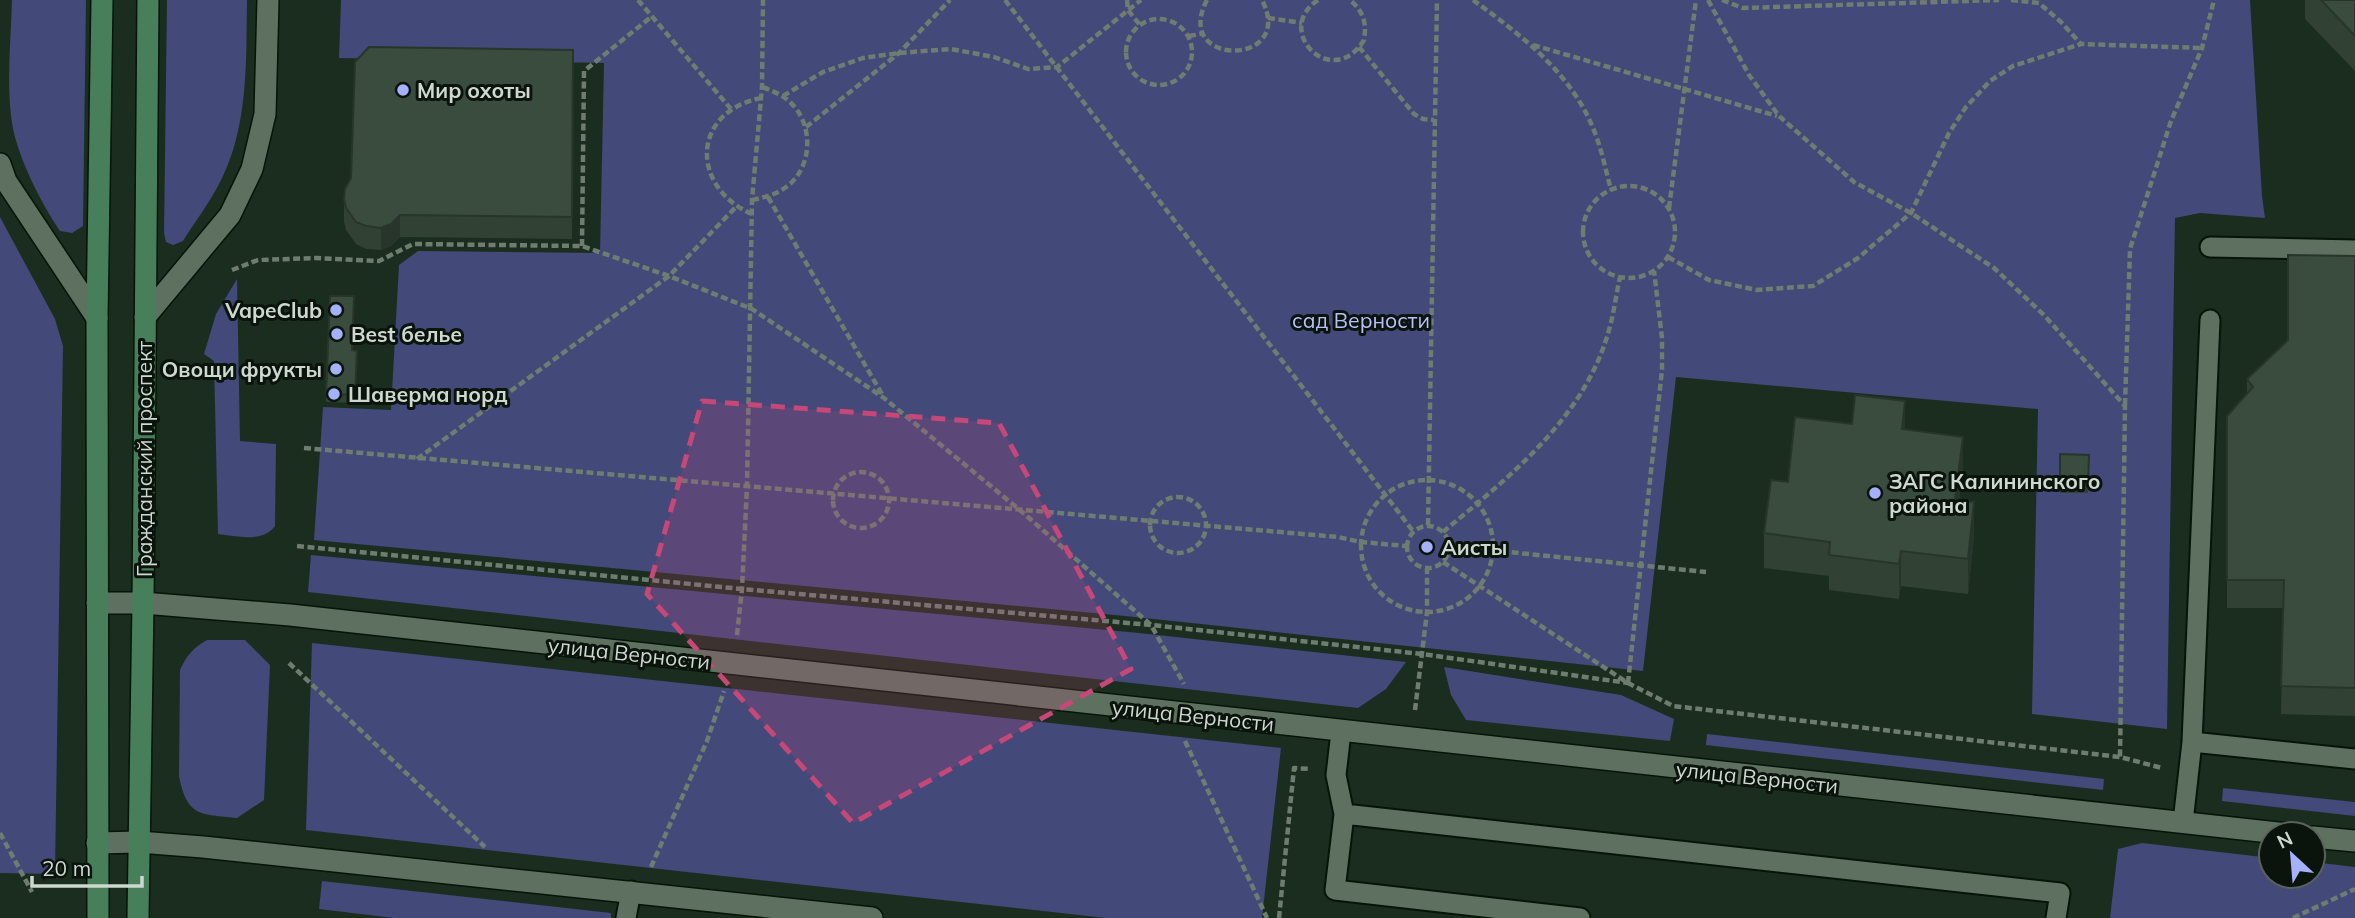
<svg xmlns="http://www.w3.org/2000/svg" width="2355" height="918" font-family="Mulish,sans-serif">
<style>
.green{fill:#434978}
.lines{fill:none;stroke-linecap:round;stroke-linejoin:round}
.lane-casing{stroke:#051508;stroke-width:23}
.street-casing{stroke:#051508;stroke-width:24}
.secondary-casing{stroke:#051508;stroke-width:24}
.path{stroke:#6e7c71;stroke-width:4.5;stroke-dasharray:7 3.5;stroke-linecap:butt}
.lane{stroke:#5e7161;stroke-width:19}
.street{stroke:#5e7161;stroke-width:21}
.secondary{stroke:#477f5a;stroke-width:21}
.wall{fill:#314134}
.shaded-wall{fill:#28352b}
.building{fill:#394c3d;stroke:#28352b;stroke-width:2}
.marked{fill:#c54878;fill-opacity:0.2;stroke:#c54878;stroke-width:5;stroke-dasharray:14 9;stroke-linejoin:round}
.poi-dot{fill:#a6b1fc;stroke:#0b130d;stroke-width:2.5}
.labels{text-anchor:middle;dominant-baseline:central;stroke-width:6;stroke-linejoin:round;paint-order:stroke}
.poi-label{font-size:21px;font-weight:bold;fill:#cdd8cf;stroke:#0b130d;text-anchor:start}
.park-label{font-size:21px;fill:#b6c0fa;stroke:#0b130d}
.street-label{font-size:21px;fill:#cdd8cf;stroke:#0b130d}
</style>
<rect width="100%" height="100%" fill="#1b2d1f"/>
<path class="green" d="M12,0H86L83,226L72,233L60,231C41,203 17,156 12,123C6,83 11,40 12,0Z
M167,0H247C246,63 249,129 218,186C208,205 194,223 183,241L173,245L166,242L164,233Z
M341,0H2250L2262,196L2265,218L2200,213L2175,218L2167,729L2032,714L2038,409L1676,377L1643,671L1125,616L314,540L323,407L391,410L399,265L418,251L600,253L604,63L339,58Z
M0,217L55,319L63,346L55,874L0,873Z
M237,279L240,441L276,444L275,526C263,543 237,536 218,534L214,361L204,354L216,314Z
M311,555L1139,633L1406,662L1386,689L1358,708L308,592Z
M207,640H245L270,665L264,800L237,818C200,814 187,817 179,776L180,670C187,655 193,648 207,640Z
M312,643L1281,748L1262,918H1106L306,830Z
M1444,667L1621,695L1674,719L1670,741L1466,720L1451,695Z
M1707,734L2104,779L2103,790L1706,745Z
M2223,788L2355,802V816L2222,801Z
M2142,843L2271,858V876H2313V862L2355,867V918H2110L2118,849Z
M322,881L611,913V918H394L319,909Z"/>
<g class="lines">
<g class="lane-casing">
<path id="lane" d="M2210,247L2355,250
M1341,732L1336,775L1344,814L1335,890L1580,918
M2192,742L2355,759
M1344,814L2060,893L2056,918
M2183,822L2192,742L2210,320
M626,918L631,891"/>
</g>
<g class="street-casing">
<path id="street" d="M0,164L6,181L97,318
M145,317L230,215L252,169L265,114L268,0
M97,603H143L290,615L2288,834
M2313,837L2355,841
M97,843L139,842L203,847L872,918"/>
</g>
<g class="secondary-casing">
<path id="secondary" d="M98,918L97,318L102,0
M138,918L143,603L148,0"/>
</g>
<path class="path" d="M638,0L731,109
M1005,0L1413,531
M1127,0L1128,10L1140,25
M1207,0C1171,68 1297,67 1262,0
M1318,0C1272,30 1332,92 1364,40C1367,22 1363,11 1350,0
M1473,0C1521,35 1573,74 1595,133C1602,151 1606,171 1611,190
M1708,0L1749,75L1779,116L1854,182L1911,213L1994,268L2044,315L2125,406L2120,757
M1722,0L1743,8L1999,0
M2011,0L2039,3L2061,22L2081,44
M1268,18L1302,23
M1126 52a33 33 0 1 1 66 0a33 33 0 1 1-66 0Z
M1189,36L1204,33
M1533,45L1777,116
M1359,47L1414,114L1423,119L1434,120
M783,96L823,72L863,58L899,53L951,49L994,57L1028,69L1057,67L1141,0
M806,127L899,53L950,0
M1583 232a46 46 0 1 1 92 0a46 46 0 1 1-92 0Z
M768,197L883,396
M752,200C767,197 781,193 792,182C813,161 812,123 791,103C783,95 773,91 762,87
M1669,208L1696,0
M752,214C690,187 691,112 761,98
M582,246L584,71L651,17
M1668,257L1709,280L1757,290L1813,286L1858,258L1911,213L1949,133L1966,107L1990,81L2013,66L2081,44L2202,48
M232,270L258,260L316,258L379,261L413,244L582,246L669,276L752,309L884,398L1021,511L1151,625L1184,684
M2125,405L2130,249L2171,121L2202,48L2214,0
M304,448L1338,537L1361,542L1406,546
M417,459L669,276L736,207
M833 500a28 28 0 1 1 56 0a28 28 0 1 1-56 0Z
M1361 546a66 66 0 1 1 132 0a66 66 0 1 1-132 0Z
M1150 525a28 28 0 1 1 56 0a28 28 0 1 1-56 0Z
M1428,525L1437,0
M1407 547a21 21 0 1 1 42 0a21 21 0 1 1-42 0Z
M1443,532C1509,477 1585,418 1609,330C1614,313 1616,295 1620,277
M297,546L742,589L1151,625L1422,654L1628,683
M1449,546L1706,572
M1443,562L1628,683L1673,706L2120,757L2162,768
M737,635L742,589L747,486L752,200L762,87L763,0
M289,663L485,847
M1628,683L1662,370V338L1654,271
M1415,710L1427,612V568
M1185,741L1267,918
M0,833L32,892
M651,867L707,741L724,691
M1279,918L1294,768L1310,769
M2293,918L2355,889"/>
<use href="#lane" class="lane"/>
<use href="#street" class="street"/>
<use href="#secondary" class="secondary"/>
</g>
<path class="wall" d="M2305,0H2355V71L2305,19Z
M573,50L572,239L400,237L391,246L381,250L366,249L356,244L346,230L344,221V199Z
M2355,256V716L2281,714L2283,608H2227V416L2247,394V379L2288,340Z
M330,296L352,350L357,351L355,403L326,402Z
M1905,429L1963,471L1959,500L1974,537L1968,594L1901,586L1899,599L1829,590V576L1764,568V533L1788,482Z
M2060,454L2089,455L2088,493H2060Z"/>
<path class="shaded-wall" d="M400,215V237L391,246L381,250V228Z
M1905,401V436L1902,429Z
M1963,437V471L1955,535V500Z
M1974,502V537L1968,594V559Z
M1901,551V586L1899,599V564Z"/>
<path class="building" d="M2321,0H2355V36Z
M369,47L573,50L572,217L400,215L391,224L381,228L366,226L356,222L346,208L344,199L345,189L351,178L355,62Z
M2288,255L2355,256V688L2281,686L2284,580H2227V416L2253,387L2247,379L2288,340Z
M330,296H354L352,350L357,351L355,395L326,394Z
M1855,395L1905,401L1902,429L1963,437L1955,500L1974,502L1968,559L1901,551L1899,564L1829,555L1830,542L1764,533L1771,480L1788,482L1795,417L1852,424Z
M2060,454L2089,455L2088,485H2060Z"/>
<path class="marked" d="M702,401L999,423L1131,669L853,823L647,594Z"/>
<g class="poi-dot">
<circle cx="403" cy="90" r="7"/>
<circle cx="336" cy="310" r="7"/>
<circle cx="337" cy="334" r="7"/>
<circle cx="336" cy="369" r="7"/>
<circle cx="334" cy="394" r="7"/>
<circle cx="1875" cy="493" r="7"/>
<circle cx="1427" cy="547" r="7"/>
</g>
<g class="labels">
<g class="poi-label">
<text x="417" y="90">Мир охоты</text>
<text x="322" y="310" text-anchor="end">VapeClub</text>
<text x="351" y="334">Best белье</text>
<text x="322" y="369" text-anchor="end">Овощи фрукты</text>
<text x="348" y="394">Шаверма норд</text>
<text x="1889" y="481">ЗАГС Калининского<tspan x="1889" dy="24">района</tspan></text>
<text x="1441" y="547">Аисты</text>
</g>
<g class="park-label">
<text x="1361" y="320">сад Верности</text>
</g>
<g class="street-label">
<text transform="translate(144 459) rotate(-90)">Гражданский проспект</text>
<text transform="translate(629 653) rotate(6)">улица Верности</text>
<text transform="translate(1193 715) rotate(6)">улица Верности</text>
<text transform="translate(1757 777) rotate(6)">улица Верности</text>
</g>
</g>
<g transform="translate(2292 855) rotate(334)"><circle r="33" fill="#0b130d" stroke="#59625b" stroke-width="2"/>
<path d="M0-5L12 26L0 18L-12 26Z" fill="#a6b1fc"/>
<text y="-10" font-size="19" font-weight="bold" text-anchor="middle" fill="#cdd8cf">N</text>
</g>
<path d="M32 876v10h110v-10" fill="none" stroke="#cdd8cf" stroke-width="3.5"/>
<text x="42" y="876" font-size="21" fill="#cdd8cf" stroke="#0b130d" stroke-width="5" paint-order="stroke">20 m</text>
</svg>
